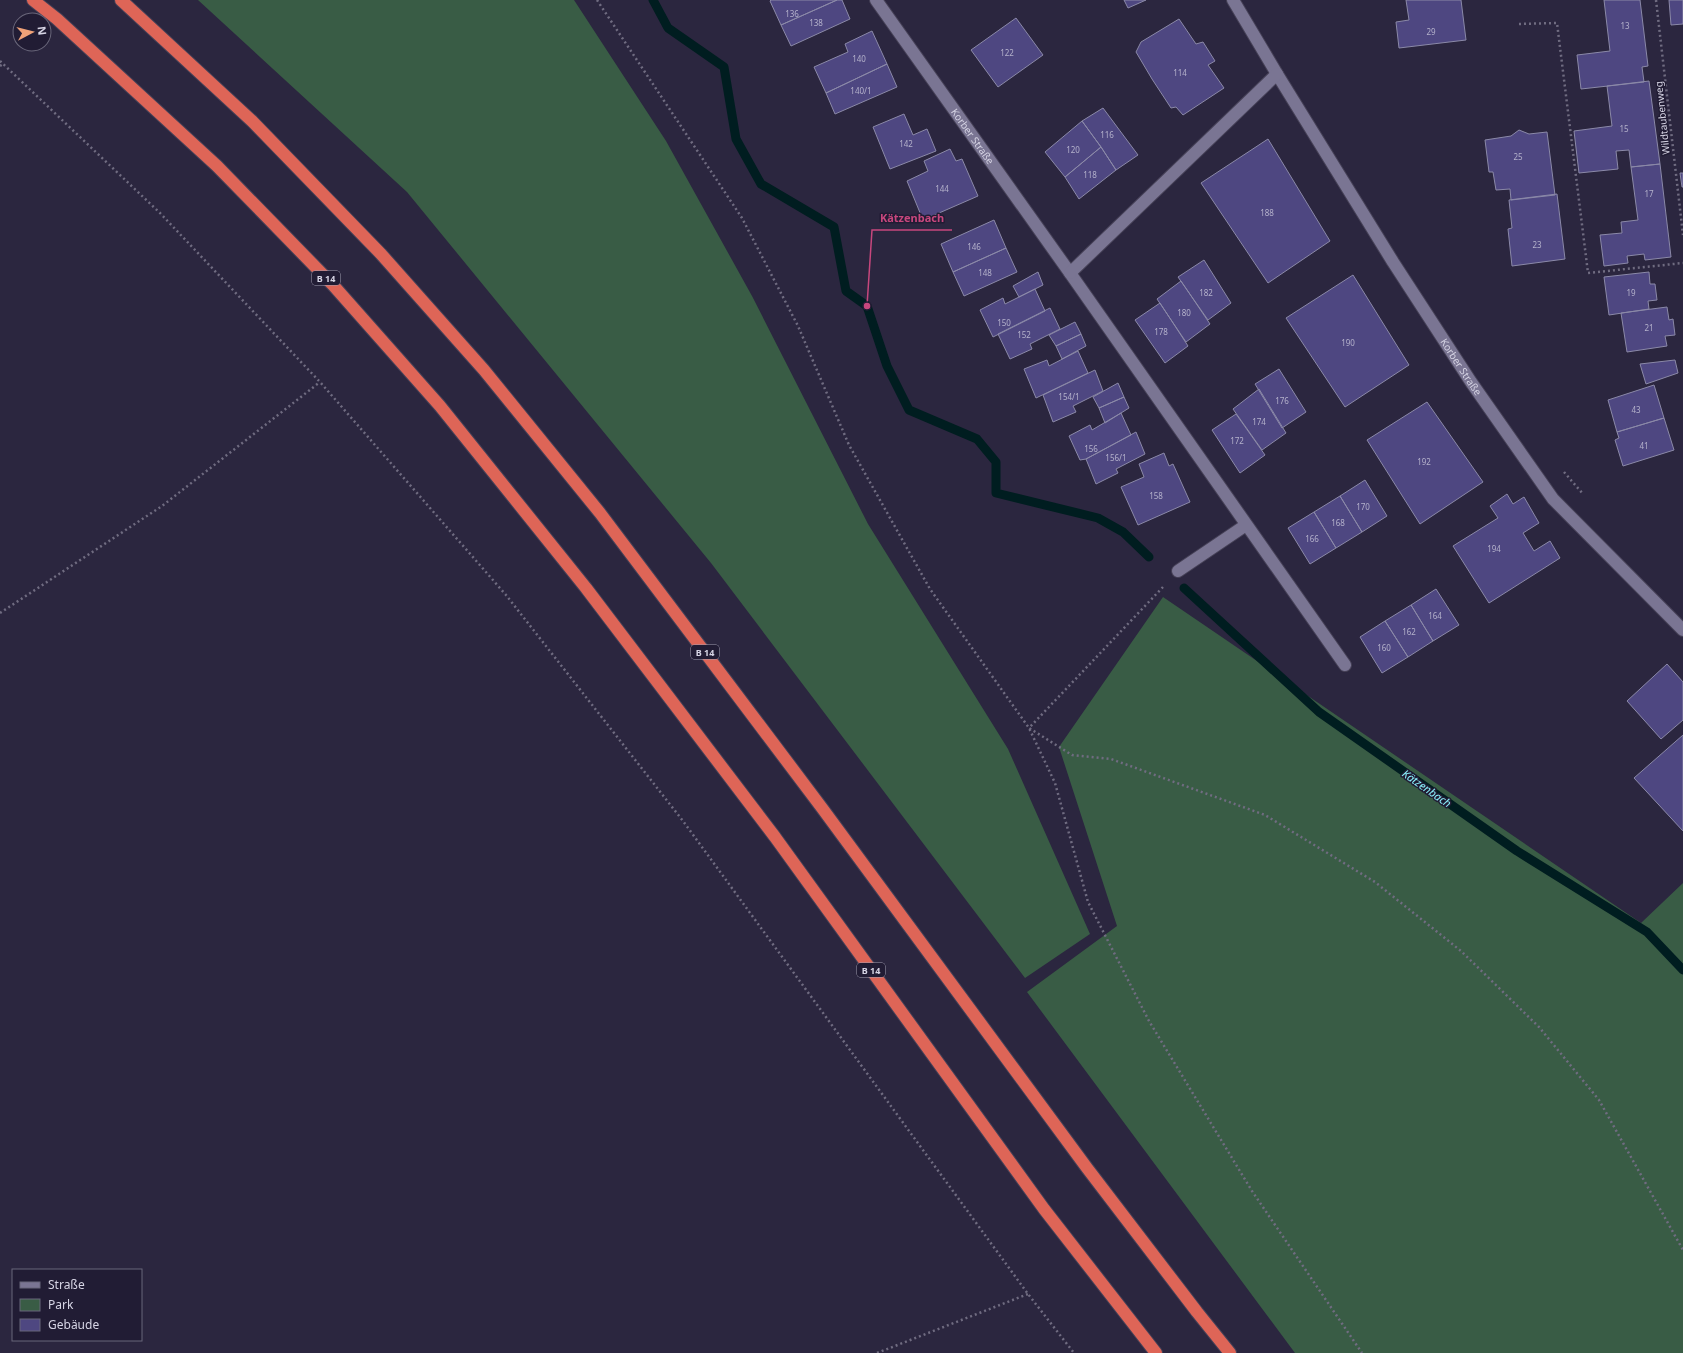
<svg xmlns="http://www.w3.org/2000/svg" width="1683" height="1353" font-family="'Noto Sans',sans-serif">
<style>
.green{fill:#395c45}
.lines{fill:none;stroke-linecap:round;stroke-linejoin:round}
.stream{stroke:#001d20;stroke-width:9}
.building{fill:#4e4781;stroke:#8b89a8}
.minor-casing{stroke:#464157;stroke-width:14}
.highway-casing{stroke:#464157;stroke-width:14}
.path{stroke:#706c81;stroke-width:2.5;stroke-dasharray:2 3;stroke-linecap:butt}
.minor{stroke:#7a7593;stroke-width:12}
.highway{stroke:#de6557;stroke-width:12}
.labels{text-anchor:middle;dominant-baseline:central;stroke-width:3;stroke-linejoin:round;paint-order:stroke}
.number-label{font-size:8px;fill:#b4b1cb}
.shield{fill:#211c34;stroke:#a09daf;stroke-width:1}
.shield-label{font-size:9px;font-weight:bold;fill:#d6d4e4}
.street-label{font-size:10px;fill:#d6d4e4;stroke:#211c34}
.water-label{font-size:11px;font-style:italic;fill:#8af3fd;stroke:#211c34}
.leader{fill:none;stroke:#c7477d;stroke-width:1.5}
.callout-dot{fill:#c7477d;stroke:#211c34;stroke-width:1.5}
.callout-label{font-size:11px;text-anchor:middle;font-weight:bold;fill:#c7477d;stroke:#211c34;stroke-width:3;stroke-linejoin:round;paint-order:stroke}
</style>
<rect width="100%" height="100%" fill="#2b263f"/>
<path class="green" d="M198,0H574L666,141L752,296L868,524L1008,749L1090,934L1025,978L711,563L407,192Z
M1163,597L1641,923L1683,883V1353H1295L1027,992L1117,926L1059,747Z"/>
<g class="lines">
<path class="stream" d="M653,0L668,28L724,67L736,139L761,184L834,227L846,291L867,306L887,366L909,410L977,439L996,462V493L1098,518L1123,532L1149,557
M1184,588L1319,712L1517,851L1647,932L1683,970"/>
</g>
<path class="building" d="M771,0H837L781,25L770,1Z
M837,0H842L850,19L791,46L781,25Z
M1124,0H1146L1128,8Z
M1406,0H1461L1466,40L1399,48L1396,22L1409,20Z
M1604,0H1640L1648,66L1642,67L1644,82L1581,89L1577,55L1610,51Z
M1669,0H1683V24L1671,25Z
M1016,18L1043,55L998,87L971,50Z
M1179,19L1196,44L1203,42L1215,61L1208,65L1224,88L1183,115L1176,107L1171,108L1152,79L1136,52L1141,42Z
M872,31L887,64L826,93L814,67L848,52L845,44Z
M887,64L897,87L835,114L826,93Z
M1649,81L1660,164L1631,167L1629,150L1616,151L1618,169L1579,173L1574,131L1612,126L1607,86Z
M1103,108L1138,155L1116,170L1101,147L1082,121Z
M904,114L913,135L927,129L936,151L890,169L873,127Z
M1082,121L1101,147L1065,177L1045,152Z
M1519,130L1529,134L1547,132L1555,195L1511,200L1510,189L1496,190L1493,172H1489L1485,140L1511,136Z
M1268,139L1330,241L1268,283L1201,183Z
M1101,147L1116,170L1079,199L1065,177Z
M950,149L956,161L962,159L978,196L923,220L907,181L928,171L924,161Z
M1660,164L1671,257L1645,260L1644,254L1627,256L1628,263L1604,266L1600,235L1622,233L1621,222L1638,220L1631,167Z
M1680,173H1683V187H1682Z
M1557,194L1565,259L1512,266L1508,229L1512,228L1509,200Z
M994,220L1006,248L953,272L941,244Z
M1006,248L1017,272L964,296L953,272Z
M1204,260L1231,303L1208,320L1178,277Z
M1038,272L1043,285L1019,297L1013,286Z
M1649,272L1650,284H1655L1657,300L1648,301L1649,309L1609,315L1604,277Z
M1353,275L1409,365L1345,407L1286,318Z
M1181,281L1210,324L1186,342L1157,299Z
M1035,289L1045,311L993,337L980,310L1003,298L1005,304Z
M1160,303L1188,346L1165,363L1135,320Z
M1667,307L1669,320L1673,319L1675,335L1665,336L1667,346L1627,352L1621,313Z
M1050,308L1060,329L1030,344L1032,349L1010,359L998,334Z
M1075,322L1081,334L1056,346L1049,335Z
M1081,334L1086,346L1062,359L1056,346Z
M1078,351L1088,373L1036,398L1024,369L1047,360L1049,366Z
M1675,360L1678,373L1646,384L1640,364Z
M1279,369L1306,412L1282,428L1255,384Z
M1095,370L1103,391L1073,406L1076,412L1053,422L1043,395Z
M1118,383L1124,397L1099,408L1093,397Z
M1654,385L1664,418L1617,432L1608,400Z
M1259,389L1286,433L1262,450L1233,409Z
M1124,397L1129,408L1105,423L1099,408Z
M1427,402L1483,482L1420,524L1367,440Z
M1121,413L1131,435L1086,459L1080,460L1069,436L1090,425L1092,430Z
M1236,414L1265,455L1240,473L1212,430Z
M1664,418L1674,450L1623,466L1615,440L1619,438L1617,432Z
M1136,432L1145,454L1116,469L1118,473L1096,484L1086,459Z
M1164,453L1169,466L1173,464L1190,502L1138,525L1121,487L1144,477L1139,464Z
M1365,480L1387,516L1362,532L1340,496Z
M1507,494L1513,504L1524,497L1539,523L1523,533L1534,551L1550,541L1560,558L1489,603L1453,546L1498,518L1490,506Z
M1340,496L1362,532L1336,548L1314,512Z
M1314,512L1336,548L1310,564L1288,528Z
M1436,589L1459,625L1433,641L1411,605Z
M1411,605L1433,641L1408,657L1385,621Z
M1385,621L1408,657L1382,673L1360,637Z
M1667,664L1683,682V720L1661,739L1627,701Z
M1683,735V831L1634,778Z"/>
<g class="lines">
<g class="minor-casing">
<g id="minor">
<path id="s1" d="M876,0L1070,273L1345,665"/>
<path id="s2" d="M1233,0L1277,74L1393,262L1471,382L1553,499L1683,630"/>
<path d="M1070,273L1277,74"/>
<path d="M1178,571L1246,525"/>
</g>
</g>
<g class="highway-casing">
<path id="highway" d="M33,0L57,19L217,166L333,285L440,406L586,588L775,837L1044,1209L1156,1353
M121,0L252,121L381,254L484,370L600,513L822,808L1087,1168L1197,1312L1230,1353"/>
</g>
<path class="path" d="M597,0L742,218L798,326L849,445L930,589L1029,728L1055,783L1088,902L1149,1021L1252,1191L1362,1353
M1656,0L1683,235
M1519,24L1557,23L1588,273L1683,263
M0,61L160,213L320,382L506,595L683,821L1028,1294L1074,1353
M0,66L3,64
M1564,472L1583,494
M1163,587L1029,728L1072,755L1111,759L1265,815L1375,882L1461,951L1539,1027L1599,1100L1683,1250
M0,613L162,506L320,382
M877,1353L1028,1294"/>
<use href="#minor" class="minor"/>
<use href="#highway" class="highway"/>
</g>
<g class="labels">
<g class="number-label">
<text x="792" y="13">136</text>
<text x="816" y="22">138</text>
<text x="1625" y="25">13</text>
<text x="1431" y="31">29</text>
<text x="1007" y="52">122</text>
<text x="859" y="58">140</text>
<text x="1180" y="72">114</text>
<text x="861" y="90">140/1</text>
<text x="1624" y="128">15</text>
<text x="1107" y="134">116</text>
<text x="906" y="143">142</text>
<text x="1073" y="149">120</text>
<text x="1518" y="156">25</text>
<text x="1090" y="174">118</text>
<text x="942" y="188">144</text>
<text x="1649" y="193">17</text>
<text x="1267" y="212">188</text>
<text x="1537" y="244">23</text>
<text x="974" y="246">146</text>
<text x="985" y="272">148</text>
<text x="1206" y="292">182</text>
<text x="1631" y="292">19</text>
<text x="1184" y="312">180</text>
<text x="1004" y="322">150</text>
<text x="1649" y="327">21</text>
<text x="1161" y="331">178</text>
<text x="1024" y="334">152</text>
<text x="1348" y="342">190</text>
<text x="1069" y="396">154/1</text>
<text x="1282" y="400">176</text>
<text x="1636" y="409">43</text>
<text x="1259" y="421">174</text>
<text x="1237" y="440">172</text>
<text x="1644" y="445">41</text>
<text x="1091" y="448">156</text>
<text x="1116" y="457">156/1</text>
<text x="1424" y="461">192</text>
<text x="1156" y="495">158</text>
<text x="1363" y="506">170</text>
<text x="1338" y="522">168</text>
<text x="1312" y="538">166</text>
<text x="1494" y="548">194</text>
<text x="1435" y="615">164</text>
<text x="1409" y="631">162</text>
<text x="1384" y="647">160</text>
</g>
<g class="shield">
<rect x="312" y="271" width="28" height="14" rx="3"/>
<rect x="691" y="645" width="28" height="14" rx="3"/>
<rect x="857" y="963" width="28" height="14" rx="3"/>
</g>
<g class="shield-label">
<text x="326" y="278">B 14</text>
<text x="705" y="652">B 14</text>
<text x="871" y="970">B 14</text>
</g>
<g class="street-label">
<text transform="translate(1662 118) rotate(-96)">Wildtaubenweg</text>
<text stroke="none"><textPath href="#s1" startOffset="167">Korber Straße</textPath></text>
<text stroke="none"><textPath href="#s2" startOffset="432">Korber Straße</textPath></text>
</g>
<g class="water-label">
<text transform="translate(1427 788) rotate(35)">Kätzenbach</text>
</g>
</g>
<path class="leader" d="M867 306L872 230H952"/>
<circle class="callout-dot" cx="867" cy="306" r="4"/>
<g class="callout-label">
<text x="912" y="222">Kätzenbach</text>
</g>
<rect x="12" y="1269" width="130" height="72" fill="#211c34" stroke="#69667a"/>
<rect x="20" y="1282" width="20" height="6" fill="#7a7593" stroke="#69667a"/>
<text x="48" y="1289" font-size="12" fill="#d6d4e4">Straße</text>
<rect x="20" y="1299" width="20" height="12" fill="#395c45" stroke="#69667a"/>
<text x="48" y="1309" font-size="12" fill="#d6d4e4">Park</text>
<rect x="20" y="1319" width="20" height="12" fill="#4e4781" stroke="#69667a"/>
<text x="48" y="1329" font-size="12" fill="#d6d4e4">Gebäude</text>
<g transform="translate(32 32) rotate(83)"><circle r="19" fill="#211c34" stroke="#69667a"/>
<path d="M0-3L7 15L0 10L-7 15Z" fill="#f0a278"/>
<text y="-6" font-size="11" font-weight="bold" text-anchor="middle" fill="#d6d4e4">N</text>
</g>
</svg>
